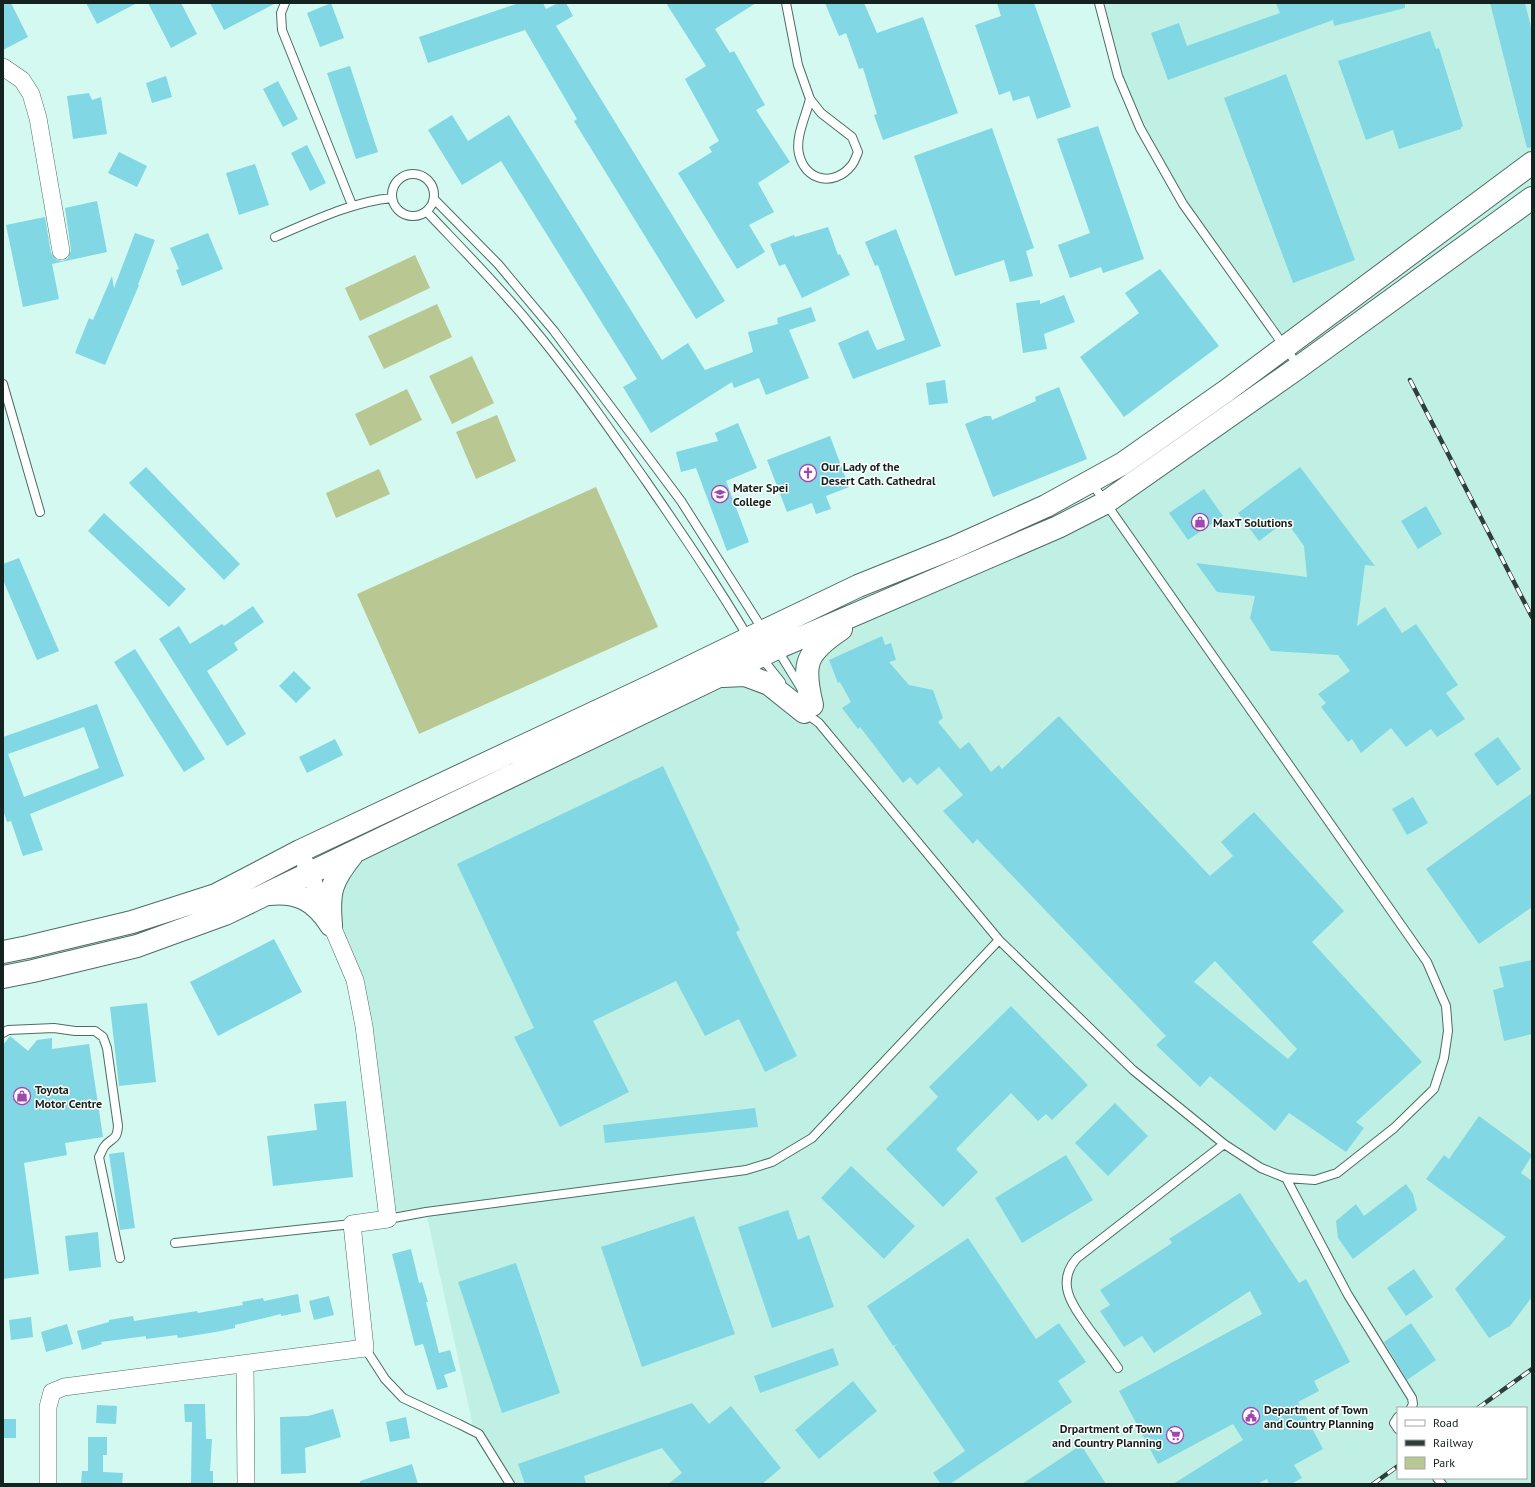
<svg xmlns="http://www.w3.org/2000/svg" width="1535" height="1487" font-family="'PT Sans',sans-serif">
<style>
.built{fill:#c0f0e4;fill-rule:evenodd}
.green{fill:#b9c892}
.building{fill:#81d7e3;fill-rule:evenodd}
.lines{fill:none;stroke-linecap:round;stroke-linejoin:round}
.service-casing{stroke:#4c6d65;stroke-width:10}
.minor-casing{stroke:#4c6d65;stroke-width:18}
.primary-casing{stroke:#4c6d65;stroke-width:24}
.service{stroke:#fff;stroke-width:8}
.minor{stroke:#fff;stroke-width:17}
.primary{stroke:#fff;stroke-width:22}
.rail-casing{stroke:#2e3f3b;stroke-width:4.5}
.rail{stroke:#fff;stroke-width:3;stroke-dasharray:9;stroke-linecap:butt}
.labels{text-anchor:middle;dominant-baseline:central;stroke-width:3;stroke-linejoin:round;paint-order:stroke}
.poi-label{font-size:12px;font-weight:bold;fill:#152320;stroke:#fff;text-anchor:start}
</style>
<rect width="100%" height="100%" fill="#d4f9f0"/>
<path class="built" d="M1099,3H1532V1484H508L476,1440L426,1212L388,1219L364,1026L310,873L1058,527L1299,367L1183,204L1118,76ZM1398,1408H1526V1478H1398Z"/>
<path class="green" d="M415,255L430,288L360,321L345,288Z
M437,304L452,337L384,369L368,336Z
M472,356L494,403L452,424L429,376Z
M407,389L422,420L370,446L355,414Z
M497,415L516,461L476,479L456,432Z
M379,469L390,494L336,518L326,493Z
M596,487L658,627L419,734L357,594Z"/>
<path class="building" d="M3,3H11L28,37L3,50Z
M86,3H137L97,24Z
M148,3H181L197,34L171,48Z
M210,3H276L224,30Z
M331,3L344,38L320,47L307,13Z
M519,3H543L546,9L558,3H566L573,16L556,26L725,301L696,319L574,121L577,119L525,30L428,63L419,37Z
M666,3H756L715,29L730,53L734,51L765,105L756,110L790,162L758,183L774,212L749,225L765,252L737,269L678,173L712,152L709,147L719,141L685,79L706,66Z
M825,3H864L877,33L923,17L958,113L883,140L874,115L877,114L863,68L859,69L846,33L839,36Z
M997,3H1034L1071,107L1037,119L1029,96L1013,101L1010,91L999,95L975,25L1001,16Z
M1276,3H1405V8L1334,26L1333,20L1168,80L1151,33L1179,23L1187,46L1280,13Z
M1490,3H1525L1532,31V147L1527,148Z
M1430,31L1436,49L1439,48L1463,126L1461,127V129L1399,149L1393,130L1366,140L1338,61Z
M350,66L378,152L356,159L327,73Z
M1286,74L1355,260L1293,283L1224,98Z
M166,76L172,97L152,103L146,83Z
M278,81L298,119L283,127L263,89Z
M89,93L92,100L101,97L107,134L73,139L67,96Z
M452,115L468,141L509,115L662,360L688,343L705,370L753,352L748,332L778,324L777,318L811,307L816,321L789,330L809,378L766,395L759,378L734,388L732,382L651,433L623,387L637,379L501,161L462,185L428,130Z
M1098,126L1144,259L1103,273L1101,267L1070,278L1058,245L1090,233L1057,139Z
M992,128L1034,248L1026,251L1033,276L1010,282L1004,260L955,276L914,156Z
M307,145L326,183L310,191L291,153Z
M119,152L147,166L137,187L108,173Z
M255,164L269,205L239,215L226,173Z
M97,201L107,252L52,264L59,299L23,307L6,225L45,217L51,253L57,260L63,261L68,258L71,250L65,208Z
M828,227L838,255L840,254L850,275L802,298L785,264L779,266L770,244L794,235L795,237Z
M896,229L941,346L853,379L838,343L868,330L877,350L905,340L878,265L875,266L865,242Z
M135,233L155,240L138,285H139L105,365L75,353L89,318L93,320L112,276L114,288Z
M208,233L223,269L182,286L176,270L179,269L170,248Z
M1160,269L1219,346L1124,417L1080,357L1139,313L1125,293Z
M1064,295L1075,322L1044,334L1047,349L1023,353L1016,303L1040,300V304Z
M945,380L948,403L929,405L926,383Z
M1059,387L1087,459L993,497L965,424L985,416H991L992,420L1036,401L1035,397Z
M738,423L757,468L726,481L749,542L727,551L696,468L681,472L676,452L718,441L715,433Z
M830,436L849,487L826,496L831,509L816,514L812,503L787,512L767,460Z
M146,467L240,564L224,580L129,483Z
M1300,467L1375,566L1365,565L1357,626L1385,607L1402,633L1416,624L1458,685L1446,693L1465,719L1437,737L1431,729L1406,747L1391,728L1361,753L1352,739L1348,742L1321,707L1326,703L1318,694L1350,671L1338,655L1271,651L1250,618L1255,596L1217,592L1196,563L1307,577L1304,546L1286,521L1259,541L1238,513Z
M1204,489L1223,516L1188,540L1169,513Z
M1426,506L1442,534L1418,549L1401,521Z
M104,513L186,589L169,607L88,531Z
M19,558L59,651L37,660L3,580V564Z
M253,606L264,622L234,643L238,650L207,671L246,734L227,746L159,639L179,626L190,644L222,624L224,626Z
M882,636L885,645L891,643L896,660L889,662L909,685L933,690L943,718L938,722L960,749L969,742L991,772L999,765L1002,769L1059,716L1210,876L1233,856L1221,842L1254,812L1344,911L1312,942L1422,1062L1356,1122L1364,1128L1346,1152L1289,1113L1275,1131L1210,1076L1200,1087L1156,1045L1166,1036L977,839L973,844L943,811L963,795L939,767L917,785L910,777L903,783L860,727L858,729L842,708L851,702L840,682L838,683L829,660ZM1215,961L1297,1049L1288,1059L1194,982Z
M135,649L205,759L184,772L114,662Z
M294,671L311,688L296,703L279,686Z
M97,704L124,776L30,814L43,850L23,856L11,821L7,822L3,810V737ZM84,727L99,768L24,797L8,754Z
M1498,737L1521,769L1497,786L1474,754Z
M335,739L343,755L307,773L299,757Z
M663,766L740,930L736,932L797,1056L765,1072L739,1019L705,1036L676,981L593,1021L629,1092L560,1127L514,1037L534,1028L457,864Z
M1532,793V907L1479,944L1426,869Z
M1413,797L1428,823L1407,835L1392,809Z
M274,939L302,992L218,1036L190,982Z
M1532,960V1034L1504,1041L1493,990L1504,987L1499,967Z
M147,1003L156,1082L119,1086L110,1007Z
M1011,1006L1088,1085L1052,1120L1046,1114L1038,1121L1011,1093L956,1149L978,1172L943,1207L886,1149L938,1097L929,1087Z
M10,1036L28,1051L37,1040L52,1038V1049L89,1044L103,1137L65,1143L67,1155L24,1163L39,1274L3,1279V1045Z
M346,1101L353,1177L273,1186L267,1136L317,1130L314,1104Z
M1115,1103L1148,1136L1108,1176L1075,1143Z
M755,1108L758,1127L605,1143L603,1125Z
M1479,1116L1532,1155L1521,1173L1532,1181V1297L1510,1326L1489,1338L1455,1289L1506,1237L1426,1179L1444,1155L1449,1159Z
M124,1152L135,1228L120,1230L109,1154Z
M1066,1155L1093,1200L1022,1243L995,1198Z
M851,1166L915,1226L884,1259L821,1198Z
M1406,1184L1413,1194L1417,1210L1353,1259L1338,1238L1336,1221L1356,1204L1364,1216Z
M1240,1193L1299,1283L1306,1279L1350,1362L1314,1381L1319,1391L1298,1402L1323,1449L1294,1465L1302,1478L1291,1484H1269L1267,1479L1257,1484H1173L1243,1440L1233,1424L1158,1464L1119,1391L1262,1314L1250,1291L1154,1353L1142,1336L1124,1347L1100,1311L1110,1305L1100,1290L1172,1243L1169,1239Z
M788,1210L798,1240L809,1235L834,1307L772,1328L738,1227Z
M694,1216L735,1334L642,1367L601,1247Z
M98,1232L101,1267L69,1271L65,1236Z
M968,1238L1036,1339L1059,1323L1086,1362L1058,1381L1072,1402L950,1484H941L933,1473L965,1451L894,1347L898,1344L893,1346L867,1306Z
M411,1249L419,1283L422,1282L428,1302H426L439,1353L450,1350L456,1371L444,1375L448,1387L437,1390L423,1344L415,1346L392,1254Z
M516,1263L560,1393L502,1413L458,1282Z
M1414,1269L1433,1297L1406,1316L1387,1288Z
M298,1294L301,1312L281,1316V1314L235,1325V1328L216,1332L178,1338L177,1335L146,1339V1336L101,1342L102,1344L82,1350L77,1331L109,1322V1320L133,1316L134,1321L197,1311L198,1313L243,1305L242,1302L263,1298L264,1301Z
M329,1296L334,1315L314,1320L309,1301Z
M31,1317L33,1337L11,1340L9,1320Z
M1411,1323L1436,1360L1407,1380L1384,1342Z
M67,1324L73,1344L46,1352L41,1332Z
M833,1348L839,1365L760,1393L754,1376Z
M853,1381L877,1411L819,1459L795,1430Z
M692,1403L709,1424L731,1406L781,1468L762,1484H668L682,1473L662,1448L584,1476L586,1484H525L518,1464Z
M184,1404H205L206,1439H212L210,1471H213V1484H191L192,1422H185Z
M97,1405L117,1406L116,1424L96,1423Z
M333,1409L341,1437L305,1448L306,1473L281,1474L280,1417L308,1416Z
M406,1417L410,1438L390,1442L386,1422Z
M3,1419H16V1438H3Z
M88,1437H107V1455H103V1472L123,1473L122,1484H81L82,1471H88Z
M1081,1445L1106,1484H1022Z
M412,1464L418,1484H360V1481Z"/>
<g class="lines">
<g class="service-casing">
<path id="service" d="M285,3L281,13L282,30L352,205
M786,3L798,65L810,99L821,113L852,137L858,152C856,157 854,163 851,166C834,187 805,181 799,154C795,137 806,116 810,99
M1099,3L1118,76L1140,128L1183,204L1299,367
M392 195a21 21 0 1 1 42 0a21 21 0 1 1-42 0Z
M434,199L498,264L554,331L681,501L763,630
M427,212C461,248 497,284 529,323C571,373 608,427 646,481C681,532 716,583 748,637
M275,237C313,221 351,202 392,198
M3,384L40,512
M777,649L801,688
M761,657L781,682
M804,712L819,723L999,940L1133,1070L1224,1144L1261,1168L1286,1178L1315,1180L1337,1173L1394,1128L1434,1089L1444,1058L1448,1031L1446,1006L1427,962L1091,482
M3,1033L8,1030L54,1028L75,1031H95L103,1037L107,1048L118,1126C117,1142 111,1137 104,1147C102,1150 101,1154 99,1157L120,1258
M1286,1178L1348,1295L1412,1398L1413,1404L1411,1408
M388,1219L426,1212L746,1170L772,1162L812,1138L999,940
M175,1243L352,1224
M365,1348L385,1379L403,1398L459,1424L479,1434L510,1484
M1118,1368C1109,1355 1099,1342 1090,1330C1074,1307 1054,1284 1077,1258L1224,1144
M1398,1417L1394,1423L1398,1429
M1437,1478L1442,1484"/>
</g>
<g class="minor-casing">
<path id="minor" d="M3,67L22,80L31,94L38,118L61,251
M245,1364L246,1484
M48,1484V1407L52,1392L64,1387L365,1348L352,1224L388,1219L364,1026L355,980L300,851"/>
</g>
<g class="primary-casing">
<path id="primary" d="M723,676L745,675L769,684L804,712
M812,705C802,664 805,653 841,629
M269,894C298,891 315,900 331,925
M331,925C328,892 331,881 352,855
M3,952L28,947L132,922L216,895L300,851L653,685L764,631L858,586L955,547L1046,506L1122,464L1226,391L1532,163
M3,977L33,971L137,946L225,914L777,648L1058,527L1105,503L1299,367L1532,198"/>
</g>
<use href="#service" class="service"/>
<use href="#minor" class="minor"/>
<use href="#primary" class="primary"/>
<g class="rail-casing">
<path id="rail" d="M1410,380L1532,617
M1478,1408L1532,1369
M1373,1484L1398,1466"/>
</g>
<use href="#rail" class="rail"/>
</g>
<defs>
<g id="church-ring" transform="scale(0.9)"><circle r="9.5" fill="#fff" stroke="#a247b2" stroke-width="1.5"/><path d="M-1.2-6h2.4v3.5h3.3v2.4h-3.3V6h-2.4V-.1h-3.3v-2.4h3.3Z" fill="#a247b2"/></g>
<g id="school-ring" transform="scale(0.9)"><circle r="9.5" fill="#fff" stroke="#a247b2" stroke-width="1.5"/><path d="M0-5L7-2L0 1L-7-2ZM-4 1L0 2.5L4 1V4Q0 6-4 4Z" fill="#a247b2"/></g>
<g id="shop-ring" transform="scale(0.9)"><circle r="9.5" fill="#fff" stroke="#a247b2" stroke-width="1.5"/><path d="M-5-2.5h2.3a2.7 3.5 0 0 1 5.4 0H5L5.5 6h-11ZM-1.5-2.5h3a1.5 2.3 0 0 0-3 0Z" fill="#a247b2"/></g>
<g id="civic-ring" transform="scale(0.9)"><circle r="9.5" fill="#fff" stroke="#a247b2" stroke-width="1.5"/><path d="M-.6-6.5H3V-4.5H.6V-3L4-1V1h2V6H-6V1h2V-1L-.6-3ZM-1.2 2.5V6h2.4V2.5Z" fill="#a247b2"/></g>
<g id="supermarket-ring" transform="scale(0.9)"><circle r="9.5" fill="#fff" stroke="#a247b2" stroke-width="1.5"/><path d="M-6-5.5h2.5l.6 2H6L4.5 2H-2.5L-4.4-4H-6ZM-1.5 3.2a1.3 1.3 0 1 0 .1 0ZM3 3.2a1.3 1.3 0 1 0 .1 0Z" fill="#a247b2"/></g>
</defs>
<g fill-rule="evenodd">
<use href="#church-ring" x="808" y="473"/>
<use href="#school-ring" x="720" y="494"/>
<use href="#shop-ring" x="1200" y="522"/>
<use href="#shop-ring" x="22" y="1096"/>
<use href="#civic-ring" x="1251" y="1416"/>
<use href="#supermarket-ring" x="1175" y="1435"/>
</g>
<g class="labels">
<g class="poi-label">
<text x="821" y="466">Our Lady of the<tspan x="821" dy="14">Desert Cath. Cathedral</tspan></text>
<text x="733" y="487">Mater Spei<tspan x="733" dy="14">College</tspan></text>
<text x="1213" y="522">MaxT Solutions</text>
<text x="35" y="1089">Toyota<tspan x="35" dy="14">Motor Centre</tspan></text>
<text x="1264" y="1409">Department of Town<tspan x="1264" dy="14">and Country Planning</tspan></text>
<text x="1162" y="1428" text-anchor="end">Drpartment of Town<tspan x="1162" dy="14">and Country Planning</tspan></text>
</g>
</g>
<rect width="1535" height="1487" fill="none" stroke="#152320" stroke-width="8"/>
<rect x="1397" y="1407" width="130" height="72" fill="#ffffff" stroke="#a1a7a6"/>
<rect x="1405" y="1420" width="20" height="6" fill="#ffffff" stroke="#a1a7a6"/>
<text x="1433" y="1427" font-size="12" fill="#152320">Road</text>
<rect x="1405" y="1440" width="20" height="6" fill="#2e3f3b" stroke="#a1a7a6"/>
<text x="1433" y="1447" font-size="12" fill="#152320">Railway</text>
<rect x="1405" y="1457" width="20" height="12" fill="#b9c892" stroke="#a1a7a6"/>
<text x="1433" y="1467" font-size="12" fill="#152320">Park</text>
</svg>
